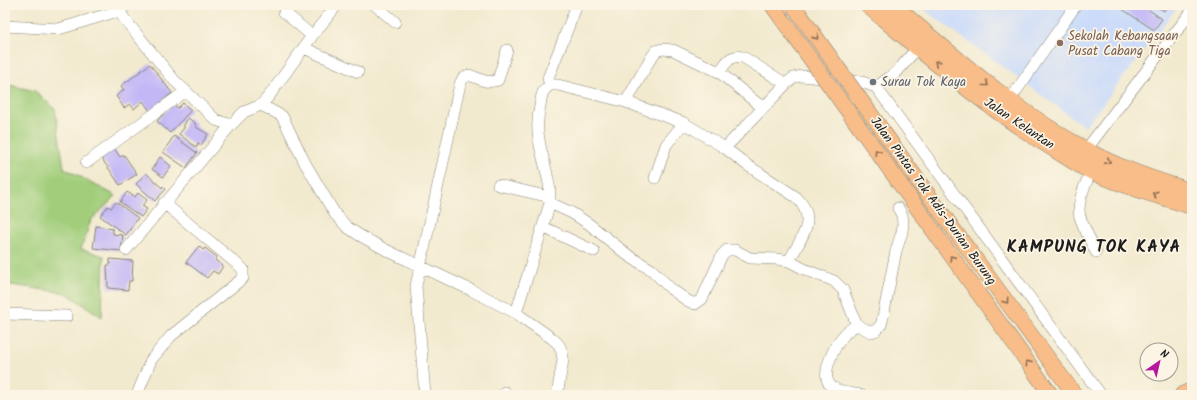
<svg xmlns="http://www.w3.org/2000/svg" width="1197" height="400" font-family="Kalam,sans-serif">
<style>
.built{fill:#cbdbf9}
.green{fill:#a2ce7b;stroke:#5f754c}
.building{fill:#c3b7f6}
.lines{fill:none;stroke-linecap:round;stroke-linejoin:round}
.minor-casing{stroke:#878376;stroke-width:12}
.highway-casing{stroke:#878376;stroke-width:18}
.minor{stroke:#fff;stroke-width:11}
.highway{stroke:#f8bd88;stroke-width:17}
.major-bridge-casing{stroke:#878376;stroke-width:16;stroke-linecap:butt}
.major-bridge{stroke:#f8bd88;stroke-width:15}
.oneway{stroke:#8a6c52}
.education-dot{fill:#8d6e63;stroke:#fcf5e5;stroke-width:1.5}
.worship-dot{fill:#6b7280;stroke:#fcf5e5;stroke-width:1.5}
.labels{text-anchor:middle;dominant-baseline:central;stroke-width:3.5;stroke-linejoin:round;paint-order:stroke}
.education-label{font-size:13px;fill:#785e54;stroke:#fcf5e5;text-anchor:start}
.worship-label{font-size:13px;fill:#5b616d;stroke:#fcf5e5;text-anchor:start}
.street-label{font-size:13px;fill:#1c1c1c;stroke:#fcf5e5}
.district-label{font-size:17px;font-weight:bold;letter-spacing:1px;fill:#1c1c1c;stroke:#fcf5e5}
</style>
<rect width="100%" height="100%" fill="#fcf5e5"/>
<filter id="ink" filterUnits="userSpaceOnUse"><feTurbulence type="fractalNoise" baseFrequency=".025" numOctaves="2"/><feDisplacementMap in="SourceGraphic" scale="8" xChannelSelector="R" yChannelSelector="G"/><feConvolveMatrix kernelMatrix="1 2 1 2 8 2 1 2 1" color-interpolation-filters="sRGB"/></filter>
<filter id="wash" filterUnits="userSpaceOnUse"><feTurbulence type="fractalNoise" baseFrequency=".012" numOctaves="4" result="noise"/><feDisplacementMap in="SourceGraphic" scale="16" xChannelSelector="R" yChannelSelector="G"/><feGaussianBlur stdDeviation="0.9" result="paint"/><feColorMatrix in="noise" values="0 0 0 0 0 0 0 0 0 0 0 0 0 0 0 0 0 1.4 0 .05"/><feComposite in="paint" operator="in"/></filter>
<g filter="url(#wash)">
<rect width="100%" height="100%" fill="#f2eacf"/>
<path class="built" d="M918,5H1179L1085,127Z"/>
<path class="green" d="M5,84L35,91L55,109L64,168L116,196L91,220L81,249L104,256L102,317L66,293L5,284Z"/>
<g id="blocks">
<path class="building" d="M1116,5H1142L1162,19L1154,30Z
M1155,5H1168L1164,11Z
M150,64L172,93L150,111L143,101L134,109L130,104L124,108L116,96L124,90L121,86Z
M183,103L191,110L170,133L157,121L173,104L178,108Z
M188,118L195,123L196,127L208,134L201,145L198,143L196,147L179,134L184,128V125Z
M174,136L197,153L186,168L163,152Z
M113,147L120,157L124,155L137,174L120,185L100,156Z
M160,157L171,166L163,177L152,169Z
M146,173L162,188L163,186L166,189L155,201L136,184Z
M127,192L135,197L138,193L147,200L142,206L147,209L141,217L120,202Z
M116,202L138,218L126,235L100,216L108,206L111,208Z
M96,226L113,229V234L123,235L121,251L93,248Z
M199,246L203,250L205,248L217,257L215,260L223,266L218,274L213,271L207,278L186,262Z
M110,259L133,261L132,281H129L128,290L108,288L107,265H110Z"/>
</g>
</g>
<g filter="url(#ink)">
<use href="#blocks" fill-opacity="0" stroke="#878376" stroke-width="1"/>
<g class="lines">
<g class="minor-casing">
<path id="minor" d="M375,5L395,22
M118,11L174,80L216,120L231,125
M284,12L312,36
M5,26L59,29L118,11L127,5
M304,48L358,72
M719,72C727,63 729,54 743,57L786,84
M550,85L548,78L577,5
M876,87L1101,395
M1009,101L1076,5
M626,102L649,61L656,51L662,49L673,50L719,72L763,108
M261,105L269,96L312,36L337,5
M725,148L747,165L796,197C819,219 801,238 789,261
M1085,151L1192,11
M86,163L186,91
M1091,171C1086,184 1076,202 1080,217C1084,229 1091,241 1096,252
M655,178L666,145L684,123
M498,185L550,197
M550,203L572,213L589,224L629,256L652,270L671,289L688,301L695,304L702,299L722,255L727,250H735L750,258L777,259L789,261L804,269L834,281L843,290L857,325L871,332L875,331L881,325L883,317L896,251L902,232L903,223L902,215L898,208
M543,227L594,251
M126,250L231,125L244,112L261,105L282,116L305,163L335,214L347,227L359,235L388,251L471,290L516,313L553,339L559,345L562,352L563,360L557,395
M516,313L550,203C550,197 550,190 549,184C544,155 533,136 540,106C542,94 541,92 550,85H558L626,102L684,123L725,148L786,84L793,78L801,76L862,82L876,87L896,73L918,47
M5,314L67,316
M857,325C852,328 848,330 844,335C835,345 818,376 832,387C839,393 852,393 861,395
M505,392V395
M137,395L151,360L171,336L243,278V269L164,203
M425,395L416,286L460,84L463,78L469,75C481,79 486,84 498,80L507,50"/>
</g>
<g class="highway-casing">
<path id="highway" d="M868,5C928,56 988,109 1055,149C1067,157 1079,165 1092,171C1124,186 1159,195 1192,206
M892,5C954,57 1014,111 1085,150C1118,169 1156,181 1192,192
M1183,395L1192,391"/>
</g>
<use href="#minor" class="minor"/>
<use href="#highway" class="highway"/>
<g class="major-bridge-casing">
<path id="major-bridge" d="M772,5L1051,395
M793,5L924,189L1075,395"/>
</g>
<use href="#major-bridge" class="major-bridge"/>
</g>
<defs><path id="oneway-chevron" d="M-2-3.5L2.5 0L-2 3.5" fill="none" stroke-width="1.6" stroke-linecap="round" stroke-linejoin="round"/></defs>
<g class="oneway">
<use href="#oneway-chevron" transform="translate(816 37) rotate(55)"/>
<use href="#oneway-chevron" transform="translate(937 63) rotate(-140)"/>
<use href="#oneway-chevron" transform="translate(986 84) rotate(38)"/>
<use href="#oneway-chevron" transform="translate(877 152) rotate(-125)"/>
<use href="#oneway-chevron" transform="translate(1108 161) rotate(25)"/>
<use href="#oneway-chevron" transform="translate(1155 194) rotate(-162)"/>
<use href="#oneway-chevron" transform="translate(952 258) rotate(-126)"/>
<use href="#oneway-chevron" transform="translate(1006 301) rotate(54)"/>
<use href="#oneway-chevron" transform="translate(1028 363) rotate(-126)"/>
</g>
</g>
<circle class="education-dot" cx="1060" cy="43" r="4"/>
<circle class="worship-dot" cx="873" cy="82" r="4"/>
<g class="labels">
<g class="education-label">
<text x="1068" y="36">Sekolah Kebangsaan<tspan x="1068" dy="15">Pusat Cabang Tiga</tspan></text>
</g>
<g class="worship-label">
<text x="881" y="82">Surau Tok Kaya</text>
</g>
<g class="street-label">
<text transform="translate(1019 124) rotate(34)">Jalan Kelantan</text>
<text transform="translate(933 201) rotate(54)">Jalan Pintas Tok Adis-Durian Burung</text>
</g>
<g class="district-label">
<text x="1094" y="247">KAMPUNG TOK KAYA</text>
</g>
</g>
<rect width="1197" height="400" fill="none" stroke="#fcf5e5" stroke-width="20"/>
<g transform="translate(1159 362) rotate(34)"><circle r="19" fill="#fcf5e5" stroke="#a29e95"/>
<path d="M0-3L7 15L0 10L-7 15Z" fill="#b5179e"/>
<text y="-6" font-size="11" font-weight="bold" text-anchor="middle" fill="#1c1c1c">N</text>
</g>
</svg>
